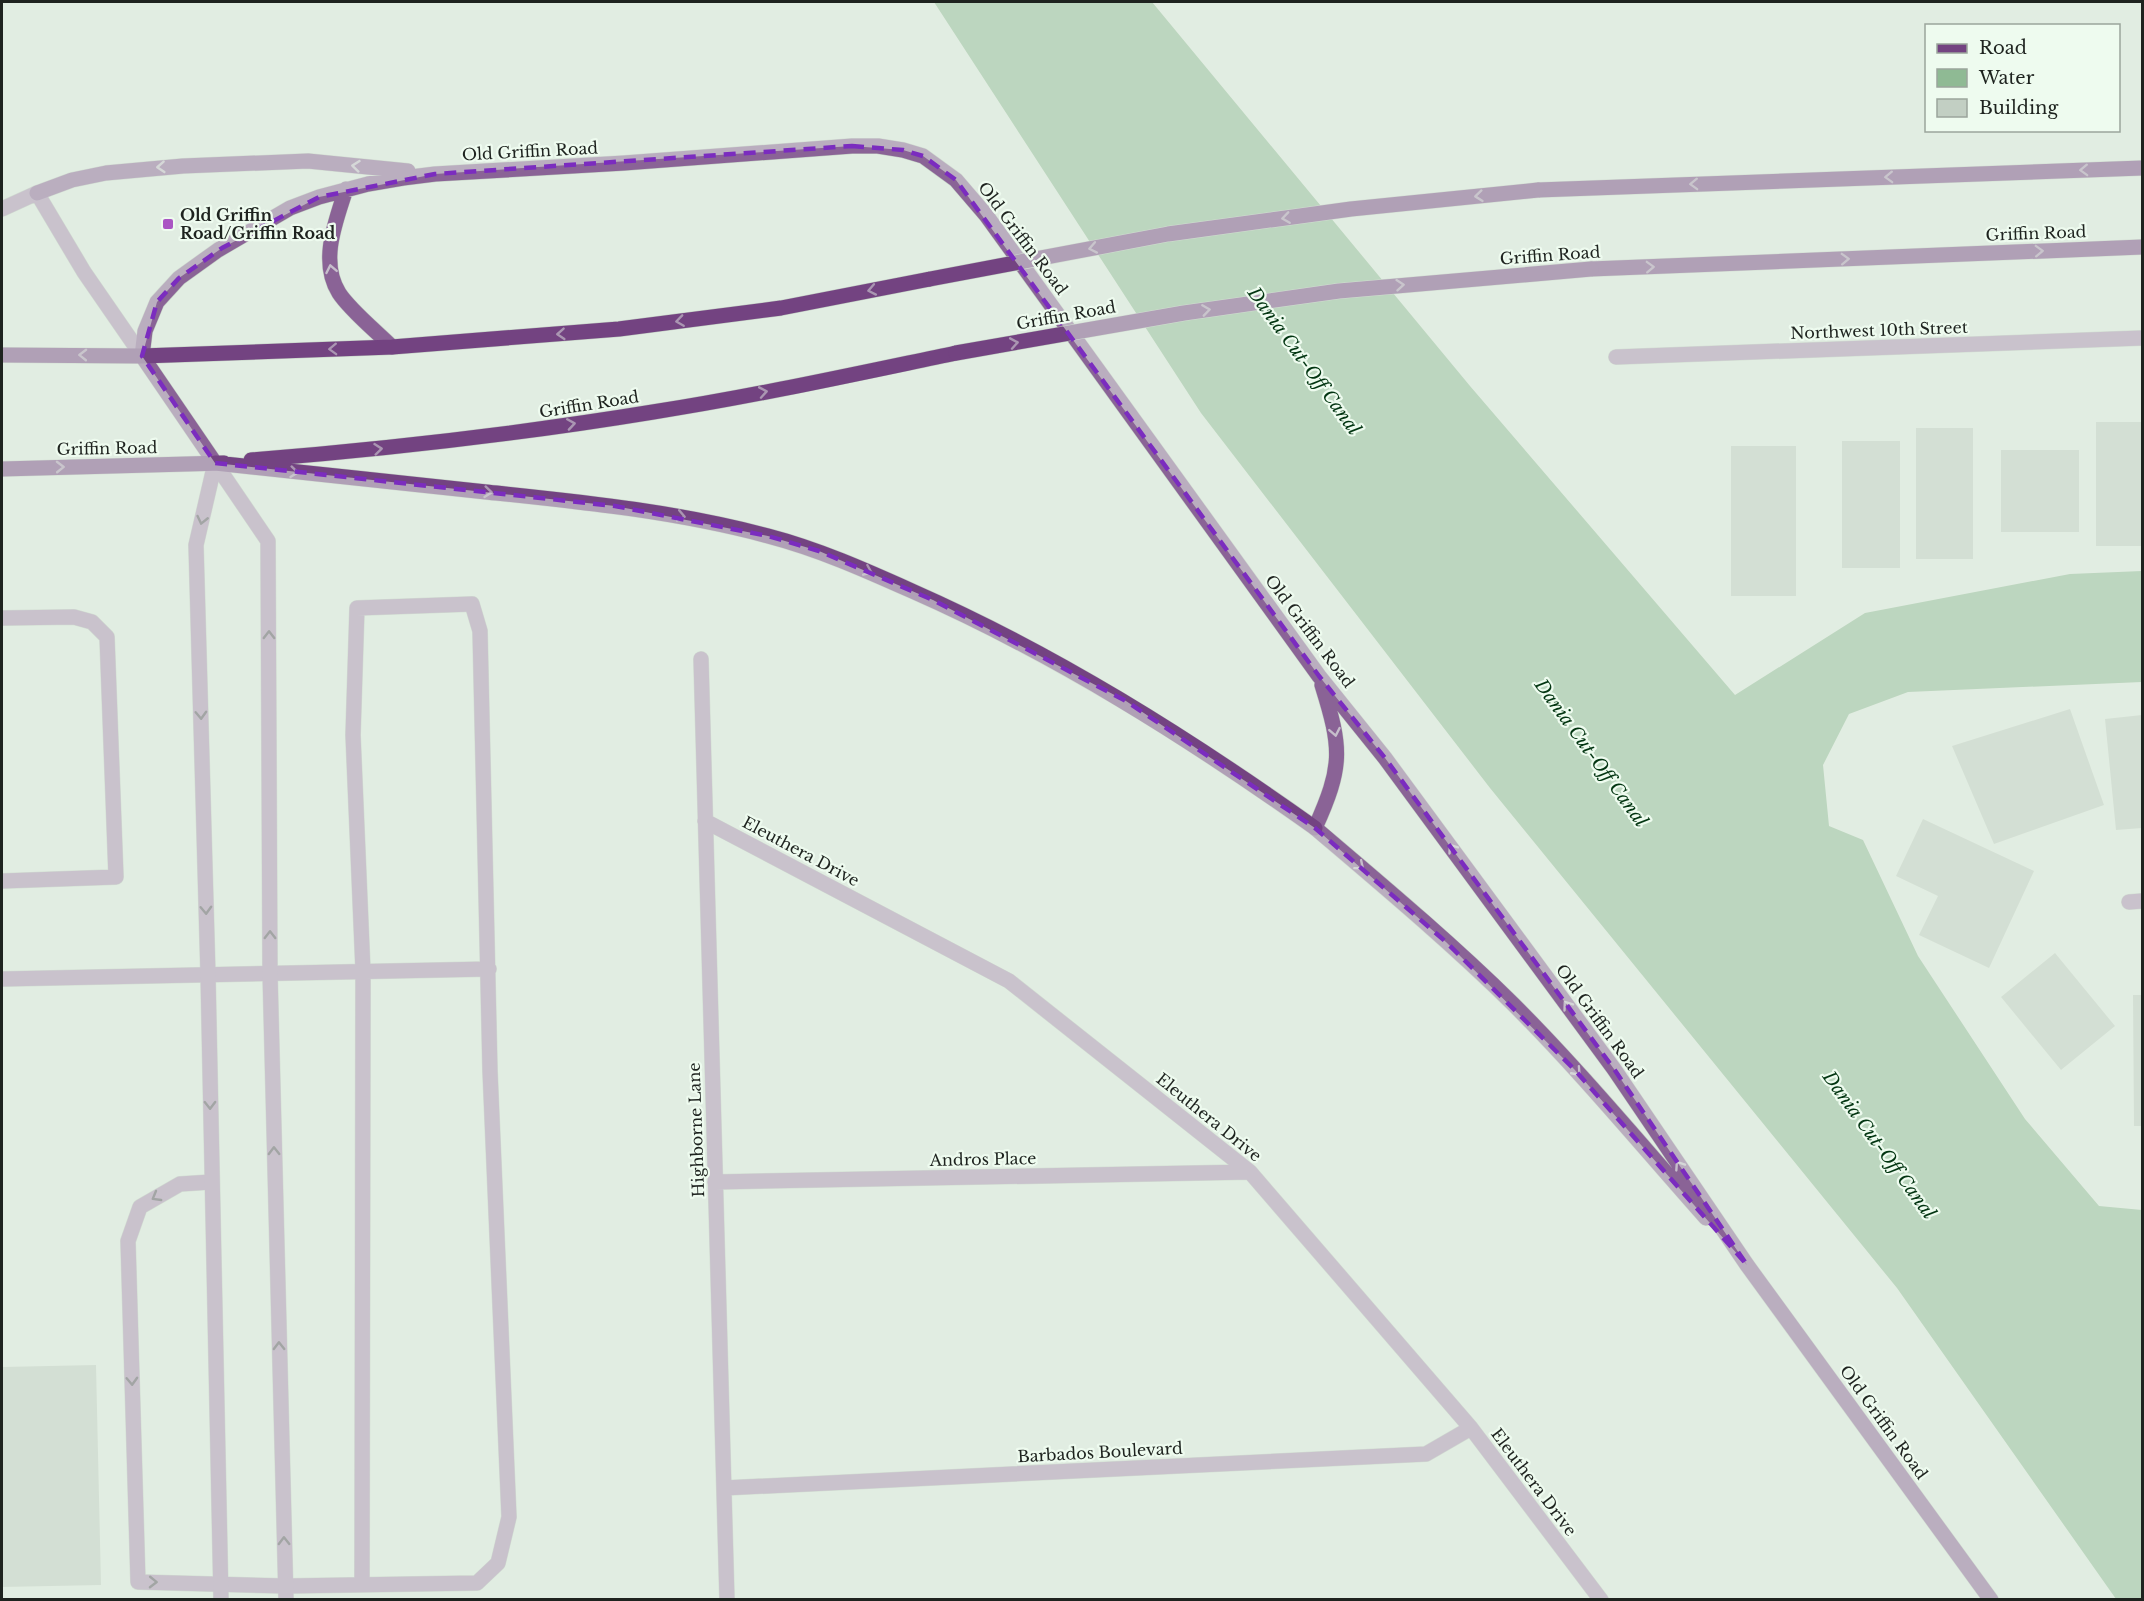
<svg xmlns="http://www.w3.org/2000/svg" width="2144" height="1601" font-family="'Libre Baskerville',serif">
<style>
.water{fill:#8fba94}
.building{fill:#c2cfc3}
.lines{fill:none;stroke-linecap:round;stroke-linejoin:round}
.lane-casing{stroke:#bec9bf;stroke-width:16}
.street-casing{stroke:#bec9bf;stroke-width:16}
.secondary-casing{stroke:#bec9bf;stroke-width:16}
.primary-casing{stroke:#bec9bf;stroke-width:16}
.lane{stroke:#aa8fb2;stroke-width:15}
.street{stroke:#aa8fb2;stroke-width:15}
.secondary{stroke:#8a6396;stroke-width:15}
.primary{stroke:#734381;stroke-width:15}
.primary-bridge-casing{stroke:#bec9bf;stroke-width:16;stroke-linecap:butt}
.primary-bridge{stroke:#734381;stroke-width:15}
.oneway{stroke:#c6becb}
.oneway2{stroke:#aa96b2}
.oneway3{stroke:#564e5a}
.marked{fill:none;stroke:#7b2cbf;stroke-width:4.5;stroke-dasharray:12 8;stroke-linejoin:round}
.poi-dot{fill:#aa55c3;stroke:#eefbef;stroke-width:2}
.labels{text-anchor:middle;dominant-baseline:central;stroke-width:4.5;stroke-linejoin:round;paint-order:stroke}
.street-label{font-size:16px;fill:#1e231f;stroke:#eefbef}
.poi-label{font-size:16px;font-weight:bold;fill:#1e231f;stroke:#eefbef;text-anchor:start}
.water-label{font-size:18px;font-style:italic;fill:#023511;stroke:#eefbef}
</style>
<rect width="100%" height="100%" fill="#e1ede2"/>
<path class="water" d="M934,2H1152L1470,386L1735,695L1865,613L2070,574L2142,571V682L1908,692L1849,714L1823,765L1829,826L1863,840L1918,956L2025,1119L2099,1206L2142,1210V1599H2116L1897,1288L1490,788L1201,413Z"/>
<path class="building" d="M2096,422H2142V546H2096Z
M1916,428H1973V559H1916Z
M1842,441H1900V568H1842Z
M1731,446H1796V596H1731Z
M2001,450H2079V532H2001Z
M2070,709L2104,805L1994,844L1952,746Z
M2142,715V828L2116,830L2105,719Z
M1923,819L2034,871L1989,968L1919,935L1938,896L1896,876Z
M2055,953L2115,1026L2061,1070L2001,997Z
M2133,995H2142V1126H2134Z
M96,1365L101,1585L2,1587V1367Z"/>
<g class="lines">
<g class="lane-casing">
<path id="lane" d="M2,618L74,617L92,622L107,637L116,877L2,881
M2,979L489,969
M211,1182L180,1184L140,1207L128,1241L138,1582L286,1586L477,1583L498,1563L509,1517L490,1071L480,631L472,604L357,608L353,735L363,971L362,1584"/>
</g>
<g class="street-casing">
<path id="street" d="M2,209L37,193L84,272L142,356
M1616,357L2142,338
M215,463L268,541L270,973L286,1600
M215,463L196,545L208,975L221,1600
M701,659L727,1600
M705,821L1009,981L1250,1172L1471,1428L1601,1600
M2129,902L2142,901
M715,1182L1250,1172
M724,1488L1426,1454L1471,1428"/>
</g>
<g class="secondary-casing">
<path id="secondary" d="M346,189C336,221 319,261 339,293C350,310 376,331 392,347
M37,193L72,180L106,173L183,166L308,161L408,171
M215,463L142,356L145,331L157,302L179,278L218,250L290,208L319,197L368,184L403,178L435,174L624,163L852,146H878L903,150L923,156L956,180L986,215L1319,676L1385,758L1614,1069L1747,1265L1991,1600
M1322,685C1342,749 1343,766 1315,828C1382,885 1450,942 1513,1004C1581,1072 1642,1146 1706,1218"/>
</g>
<g class="primary-casing">
<path id="primary" d="M1538,190L2142,168
M1591,269L2142,247
M2,355L142,356L392,347L619,329L781,308L930,279
M251,460C386,449 519,434 653,412C755,396 855,374 956,353
M215,463C305,473 396,482 486,492C581,502 675,511 768,536C818,549 865,570 912,591C1055,654 1187,737 1315,828
M2,469L224,463"/>
</g>
<use href="#lane" class="lane"/>
<use href="#street" class="street"/>
<use href="#secondary" class="secondary"/>
<use href="#primary" class="primary"/>
<g class="primary-bridge-casing">
<path id="primary-bridge" d="M930,279L1168,234L1351,209L1538,190
M956,353L1184,313L1339,291L1591,269"/>
</g>
<use href="#primary-bridge" class="primary-bridge"/>
</g>
<defs><path id="oneway-chevron" d="M-2-3.5L2.5 0L-2 3.5" fill="none" stroke-width="1.6" stroke-linecap="round" stroke-linejoin="round" transform="scale(1.5)"/></defs>
<g class="oneway">
<use href="#oneway-chevron" transform="translate(356 166) rotate(-174)"/>
<use href="#oneway-chevron" transform="translate(161 167) rotate(176)"/>
<use href="#oneway-chevron" transform="translate(331 269) rotate(-101)"/>
<use href="#oneway-chevron" transform="translate(1335 732) rotate(79)"/>
<use href="#oneway-chevron" transform="translate(1452 848) rotate(-126)"/>
<use href="#oneway-chevron" transform="translate(1360 866) rotate(40)"/>
<use href="#oneway-chevron" transform="translate(1567 1005) rotate(-126)"/>
<use href="#oneway-chevron" transform="translate(1577 1072) rotate(48)"/>
<use href="#oneway-chevron" transform="translate(1679 1165) rotate(-124)"/>
</g>
<g class="oneway2">
<use href="#oneway-chevron" transform="translate(2084 170) rotate(178)"/>
<use href="#oneway-chevron" transform="translate(1889 177) rotate(178)"/>
<use href="#oneway-chevron" transform="translate(1694 184) rotate(178)"/>
<use href="#oneway-chevron" transform="translate(1479 196) rotate(174)"/>
<use href="#oneway-chevron" transform="translate(1286 218) rotate(172)"/>
<use href="#oneway-chevron" transform="translate(1093 248) rotate(169)"/>
<use href="#oneway-chevron" transform="translate(2039 251) rotate(-2)"/>
<use href="#oneway-chevron" transform="translate(1845 259) rotate(-2)"/>
<use href="#oneway-chevron" transform="translate(1650 267) rotate(-2)"/>
<use href="#oneway-chevron" transform="translate(1400 285) rotate(-5)"/>
<use href="#oneway-chevron" transform="translate(872 290) rotate(169)"/>
<use href="#oneway-chevron" transform="translate(1206 310) rotate(-8)"/>
<use href="#oneway-chevron" transform="translate(680 321) rotate(172)"/>
<use href="#oneway-chevron" transform="translate(561 334) rotate(176)"/>
<use href="#oneway-chevron" transform="translate(1014 343) rotate(-10)"/>
<use href="#oneway-chevron" transform="translate(333 349) rotate(178)"/>
<use href="#oneway-chevron" transform="translate(83 355) rotate(-179)"/>
<use href="#oneway-chevron" transform="translate(763 392) rotate(-10)"/>
<use href="#oneway-chevron" transform="translate(571 424) rotate(-9)"/>
<use href="#oneway-chevron" transform="translate(378 449) rotate(-6)"/>
<use href="#oneway-chevron" transform="translate(60 467) rotate(-1)"/>
<use href="#oneway-chevron" transform="translate(294 472) rotate(6)"/>
<use href="#oneway-chevron" transform="translate(488 492) rotate(6)"/>
<use href="#oneway-chevron" transform="translate(681 516) rotate(12)"/>
<use href="#oneway-chevron" transform="translate(868 571) rotate(23)"/>
</g>
<g class="oneway3">
<use href="#oneway-chevron" transform="translate(202 520) rotate(103)"/>
<use href="#oneway-chevron" transform="translate(269 635) rotate(-90)"/>
<use href="#oneway-chevron" transform="translate(201 715) rotate(88)"/>
<use href="#oneway-chevron" transform="translate(206 910) rotate(88)"/>
<use href="#oneway-chevron" transform="translate(270 935) rotate(-90)"/>
<use href="#oneway-chevron" transform="translate(210 1105) rotate(89)"/>
<use href="#oneway-chevron" transform="translate(274 1151) rotate(-91)"/>
<use href="#oneway-chevron" transform="translate(156 1197) rotate(150)"/>
<use href="#oneway-chevron" transform="translate(279 1346) rotate(-91)"/>
<use href="#oneway-chevron" transform="translate(132 1381) rotate(88)"/>
<use href="#oneway-chevron" transform="translate(284 1541) rotate(-91)"/>
<use href="#oneway-chevron" transform="translate(153 1582) rotate(1)"/>
</g>
<path d="M0 0H2144V1601H0ZM852,146L903,150L923,156L956,180L1319,676L1385,758L1614,1069L1747,1265L1574,1069L1446,942L1315,828L1126,701L933,600L819,551L768,536L615,506L215,463L142,356L157,302L179,278L222,248L319,197L435,174Z" fill="#e1ede2" fill-opacity=".55" fill-rule="evenodd"/>
<path class="marked" d="M852,146L903,150L923,156L956,180L1319,676L1385,758L1614,1069L1747,1265L1574,1069L1446,942L1315,828L1126,701L933,600L819,551L768,536L615,506L215,463L142,356L157,302L179,278L222,248L319,197L435,174Z"/>
<rect class="poi-dot" x="162" y="218" width="12" height="12" rx="3"/>
<g class="labels">
<g class="street-label">
<text transform="translate(530 151) rotate(-3)">Old Griffin Road</text>
<text transform="translate(2036 233) rotate(-2)">Griffin Road</text>
<text transform="translate(1023 238) rotate(53)">Old Griffin Road</text>
<text transform="translate(1550 255) rotate(-4)">Griffin Road</text>
<text transform="translate(1066 315) rotate(-10)">Griffin Road</text>
<text transform="translate(1879 330) rotate(-2)">Northwest 10th Street</text>
<text transform="translate(589 404) rotate(-9)">Griffin Road</text>
<text transform="translate(107 448) rotate(-1)">Griffin Road</text>
<text transform="translate(1310 631) rotate(53)">Old Griffin Road</text>
<text transform="translate(801 851) rotate(28)">Eleuthera Drive</text>
<text transform="translate(1600 1021) rotate(54)">Old Griffin Road</text>
<text transform="translate(1209 1117) rotate(39)">Eleuthera Drive</text>
<text transform="translate(696 1130) rotate(-92)">Highborne Lane</text>
<text transform="translate(983 1159) rotate(-1)">Andros Place</text>
<text transform="translate(1884 1422) rotate(54)">Old Griffin Road</text>
<text transform="translate(1100 1452) rotate(-3)">Barbados Boulevard</text>
<text transform="translate(1534 1482) rotate(53)">Eleuthera Drive</text>
</g>
<g class="poi-label">
<text x="180" y="215">Old Griffin<tspan x="180" dy="18">Road/Griffin Road</tspan></text>
</g>
<g class="water-label">
<text transform="translate(1304 361) rotate(54)">Dania Cut-Off Canal</text>
<text transform="translate(1591 753) rotate(54)">Dania Cut-Off Canal</text>
<text transform="translate(1879 1145) rotate(54)">Dania Cut-Off Canal</text>
</g>
</g>
<rect width="2144" height="1601" fill="none" stroke="#1e231f" stroke-width="6"/>
<rect x="1925" y="24" width="195" height="108" fill="#eefbef" stroke="#9ba59c" stroke-width="1.5"/>
<rect x="1937" y="44" width="30" height="9" fill="#734381" stroke="#9ba59c" stroke-width="1.5"/>
<text x="1979" y="54" font-size="18" fill="#1e231f">Road</text>
<rect x="1937" y="69" width="30" height="18" fill="#8fba94" stroke="#9ba59c" stroke-width="1.5"/>
<text x="1979" y="84" font-size="18" fill="#1e231f">Water</text>
<rect x="1937" y="99" width="30" height="18" fill="#c2cfc3" stroke="#9ba59c" stroke-width="1.5"/>
<text x="1979" y="114" font-size="18" fill="#1e231f">Building</text>
</svg>
